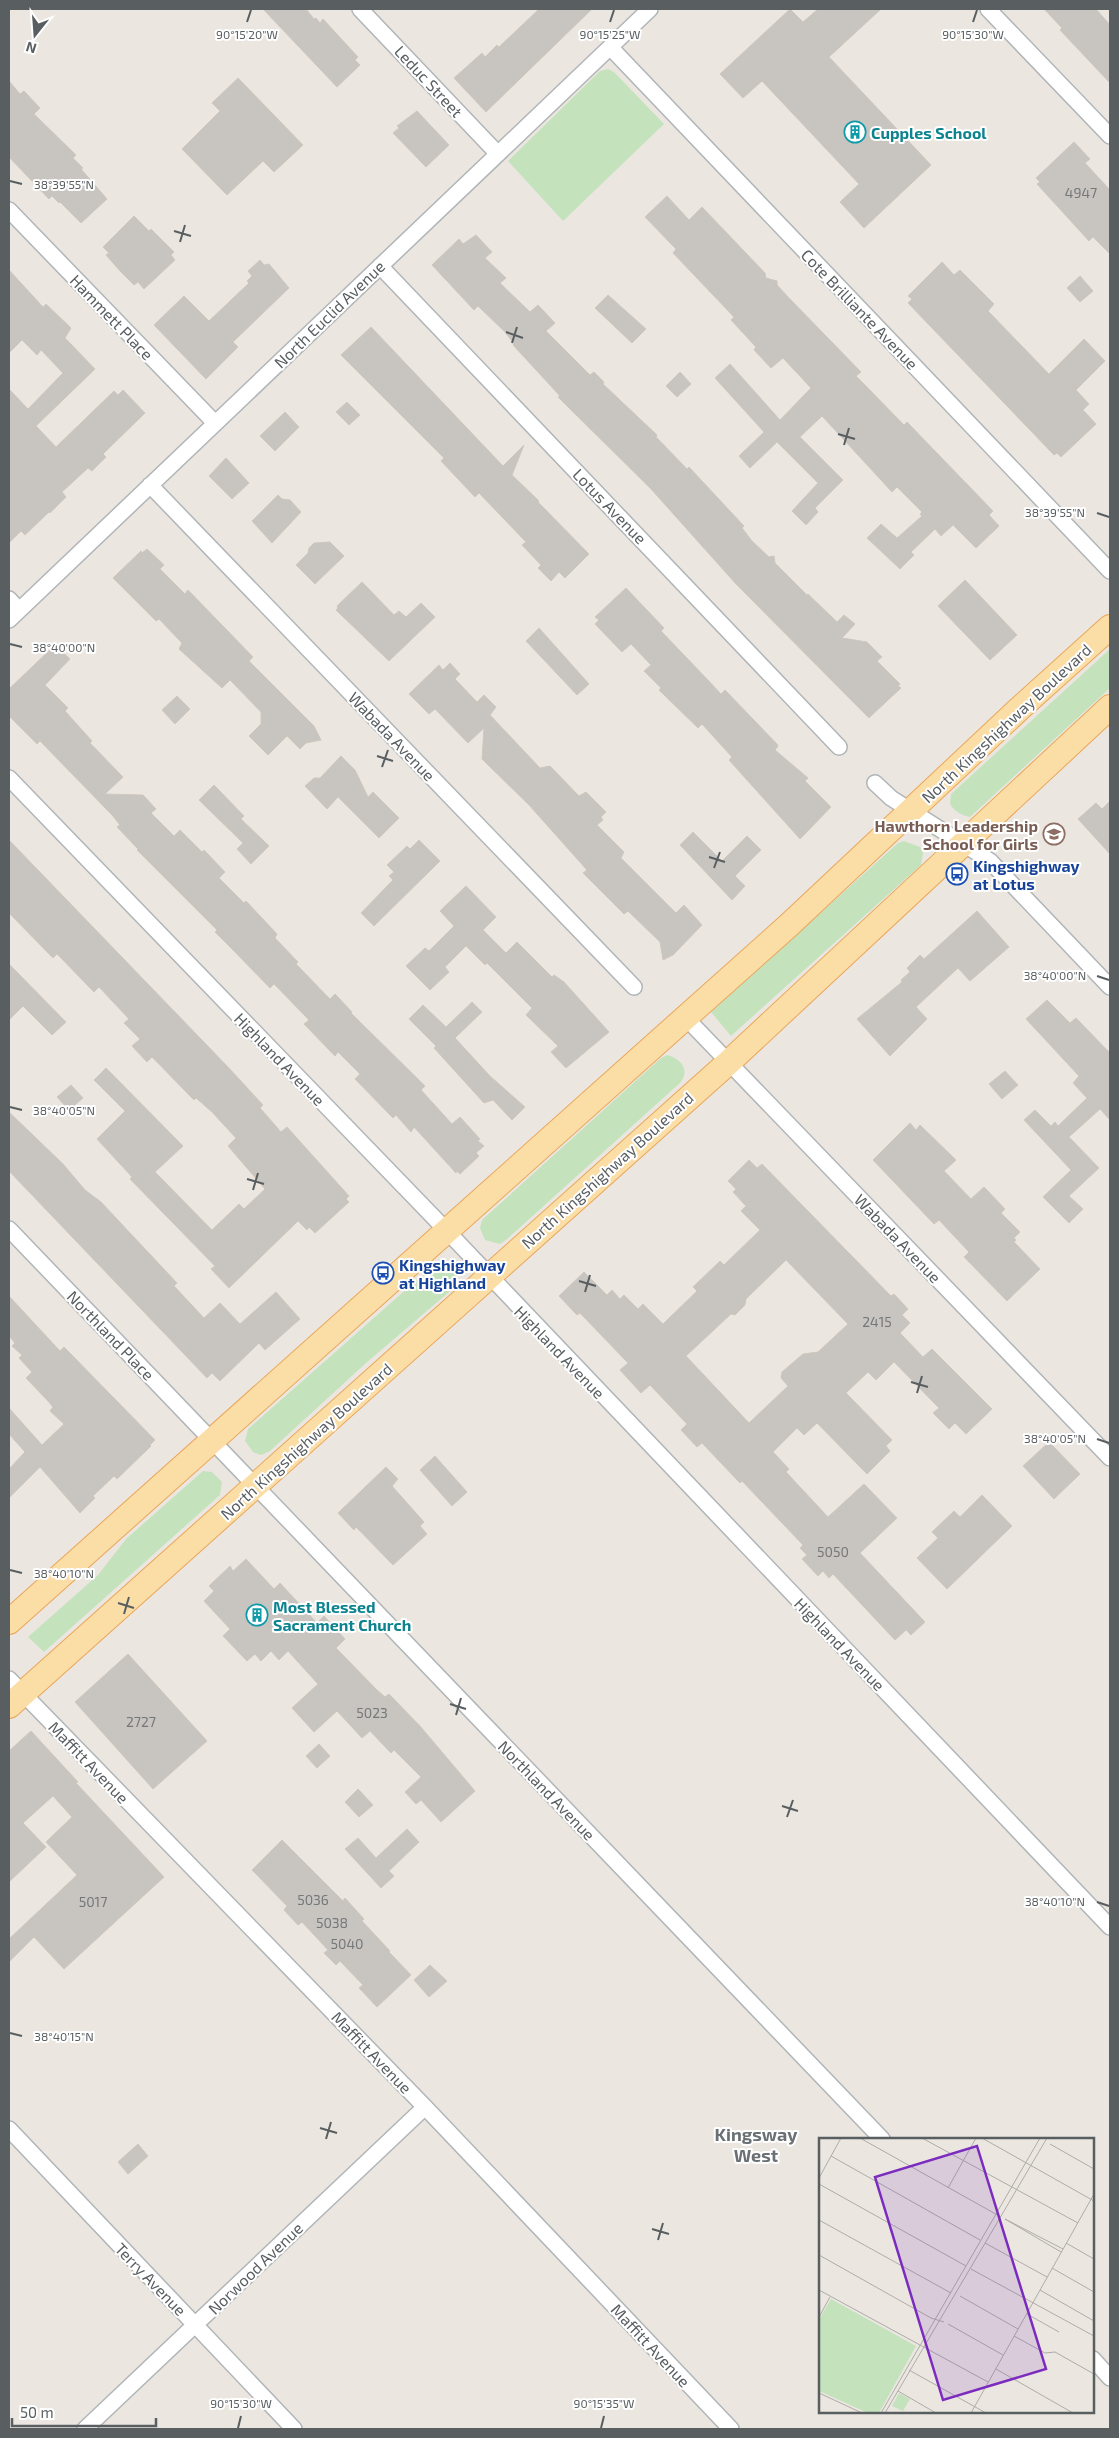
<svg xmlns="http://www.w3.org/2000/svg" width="1119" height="2438" font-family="'Exo 2',sans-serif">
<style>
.green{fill:#c4e3bd}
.building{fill:#c8c4c0;stroke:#d0c7bf;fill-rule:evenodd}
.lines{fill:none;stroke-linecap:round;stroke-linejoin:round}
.minor-casing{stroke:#b1b5b8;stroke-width:18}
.primary-casing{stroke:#eaa65a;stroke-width:26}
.minor{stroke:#fff;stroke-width:15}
.primary{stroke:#fbdda6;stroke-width:24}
.ticks{fill:none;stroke:#595e61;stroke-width:2}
.labels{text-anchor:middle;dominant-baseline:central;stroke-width:4;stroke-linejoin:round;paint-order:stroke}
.number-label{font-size:14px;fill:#757879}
.street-label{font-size:16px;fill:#595e61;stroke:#fff}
.culture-label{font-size:16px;font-weight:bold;fill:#0d838f;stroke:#fff;text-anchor:start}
.education-label{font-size:16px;font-weight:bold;fill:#785e54;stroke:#fff;text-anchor:end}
.transit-label{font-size:16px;font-weight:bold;fill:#164399;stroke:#fff;text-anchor:start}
.neighbourhood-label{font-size:18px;font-weight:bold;fill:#6a7073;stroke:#fff}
.inset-road{fill:none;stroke:#adaca9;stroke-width:1}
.view{fill:#7b2cbf;fill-opacity:0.15;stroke:#7b2cbf;stroke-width:2.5}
.inset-edge{fill:none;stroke:#595e61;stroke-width:2.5}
.ticks-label{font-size:12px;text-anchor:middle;fill:#595e61;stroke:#fff;stroke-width:4;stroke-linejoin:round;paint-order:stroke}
</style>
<rect width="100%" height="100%" fill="#ebe7e0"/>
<path class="green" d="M608,69L614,72L664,124L563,221L508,161L600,71Z
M1110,649V688L970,817C961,815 955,812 950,804L951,794Z
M904,841L920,847L923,853L921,865L731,1036L711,1012L898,843Z
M667,1055C680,1058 690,1069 681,1082L506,1240L500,1244L485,1240L480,1228L482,1220L661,1058Z
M440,1262L453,1267L457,1274L456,1286L366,1363L270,1451L261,1455L253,1452L245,1441L248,1429L410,1286Z
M203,1471L212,1472L222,1482L220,1495L44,1652L28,1637L98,1575L126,1539Z"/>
<path class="building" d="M263,9H306L314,19L316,18L320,23L323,19L358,57L355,60L360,65L337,87Z
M539,9H592L486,112L454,78L482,53L485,57L497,45L499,47Z
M790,9L803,22L818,9H881L829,57L931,165L864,228L840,202L859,184L762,81L743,98L720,74Z
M1044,9H1096L1110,25V83L1060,30L1062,28Z
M238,78L303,145L274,172L263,161L227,195L182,149L220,111L212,103Z
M9,81L20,94L24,91L40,108L34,114L76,155L73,158L83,168L81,169L107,199L81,223L60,202L59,203L52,196L49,199L9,157Z
M417,111L449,145L426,167L393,133L399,128L397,126Z
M1074,142L1090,159L1085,163L1110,190V254L1093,237L1089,241L1037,184L1040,182L1036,178Z
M667,196L689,220L702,207L765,273L766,278L777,281V285L789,298L861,372L856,376L862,382L904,425L907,422L993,511L989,515L999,526L976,548L953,525L941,536L935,529L911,552L914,555L900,569L867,538L881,524L897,538L922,516L920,514L922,512L897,487L892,492L822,416L800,437L843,480L815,508L818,512L806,525L792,511L818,483L777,442L750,468L739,456L764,432L715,378L730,364L780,420L811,388L783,358L771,368L754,350L756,347L731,320L734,317L673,253L676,249L645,217Z
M134,216L149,231L151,229L174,252L171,255L175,260L144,289L138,282L134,285L120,271L106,255L109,253L103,247Z
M476,235L492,252L485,258L506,278L500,283L530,312L538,305L555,323L546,331L590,375L594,372L604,382L603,384L657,435L656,437L687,469L689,467L744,526L742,528L752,541L769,557L774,556L775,563L807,595L808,594L837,622L844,615L855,624L842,638L867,642L882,657L877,661L900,684L898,686L901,688L872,715L869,718L736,584L651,489L558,397L560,396L513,345L514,344L505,332L478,306L474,310L432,265L459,239L463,244Z
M260,260L264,265L269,264L289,288L233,342L238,347L206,379L154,325L184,296L209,321L249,283L247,281L252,276L248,271Z
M942,262L954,275L960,270L994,304L988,311L1049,374L1084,339L1105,361L1076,390L1089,404L1083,410L1096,424L1061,457L1057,453L1054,455L908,303L912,299L908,296Z
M9,270L43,307L46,304L71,328L65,338L95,369L36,426L56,447L114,391L118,395L123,390L145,413L103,454L106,457L92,471L88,468L62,492L66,497L50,513L49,512L25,535L21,531L9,543V389L28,409L63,373L41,350L37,355L22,340L9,353Z
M1080,276L1093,291L1080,302L1067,288Z
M608,295L646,329L632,343L595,308Z
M371,327L503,466L524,445L512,475L539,501L538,502L589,554L565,578L559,572L551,581L538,568L541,565L522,545L526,542L479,493L475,497L441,461L444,458L341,355Z
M680,372L691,384L677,397L666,386Z
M347,402L360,415L349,425L336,412Z
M285,412L299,427L275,451L260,436Z
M226,458L249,483L232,499L209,476Z
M278,495L282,499L290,500L301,512L272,543L252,521Z
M330,542L344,556L315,584L296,565L308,553L309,548L314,543Z
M147,549L164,565L160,569L185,594L188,590L253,657L249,661L314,726L321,740L306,743L300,749L287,736L268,755L249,736L261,724V712L230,680L222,688L179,649L182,643L159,619L156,621L113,578L141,551L142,553Z
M965,580L1017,635L990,660L938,606Z
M362,582L394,615L399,611L406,617L421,603L435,617L389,661L336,610L338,608L337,606Z
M626,588L664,628L661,631L706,678L721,694L725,690L777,744L778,746L775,750L808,778L805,781L831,807L800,839L729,760L732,757L702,724L698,728L659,690L661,688L644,671L651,665L631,644L622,652L595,624L599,620L595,617Z
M539,628L589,684L577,695L526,641Z
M55,645L70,659L45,685L68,708L65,711L92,741L90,743L123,777L105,794L143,795L156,809L151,813L174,836L180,830L202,852L204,850L225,872L219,878L244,903L246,901L277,934L275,938L298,962L296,964L330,999L335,994L352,1012L351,1013L425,1086L421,1090L452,1124L460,1117L480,1139L478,1141L484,1146L476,1153L479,1156L460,1174L457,1171L456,1173L414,1127L411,1132L396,1115L393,1118L355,1079L360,1074L338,1052L335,1056L304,1024L309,1020L274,984L270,988L230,947L215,932L217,930L137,850L138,849L117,827L120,825L112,815L40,741L37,744L9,716V689Z
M450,663L460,674L455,679L477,702L484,695L496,707L490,715L540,768L550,766L579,796L586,792L606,812L601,817L603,820L597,825L624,852L621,858L676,913L684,905L702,925L673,955L663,960L660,942L628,911L624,914L583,873L587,870L529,805L482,759L484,728L468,743L435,709L429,714L409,694L439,665L443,670Z
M177,696L190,709L175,724L162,710Z
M341,756L355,770L368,797L373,792L399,818L379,838L338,797L327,809L305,786L314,778H320Z
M214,785L244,816L241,819L269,846L251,864L237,849L243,843L199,800Z
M1110,801V854L1078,819L1096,803L1102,809Z
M693,832L722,861L747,836L761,850L735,876L745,886L732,900L680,845Z
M9,840L228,1067L263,1105L260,1108L281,1132L287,1127L349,1196L346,1199L349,1202L315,1233L309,1227L307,1230L298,1221L229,1288L211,1269L215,1266L130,1179L132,1177L97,1139L125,1111L94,1080L106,1068L183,1146L155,1172L212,1230L239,1204L244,1209L265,1189L228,1146L236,1138L212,1112L196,1098L194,1100L152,1057L147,1062L132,1046L140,1039L124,1023L129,1019L99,987L94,992L57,954L53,958L9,913Z
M419,840L440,861L374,926L361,913L393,880L389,876L394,872L387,865L407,846L410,849Z
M466,886L496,917L483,930L506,953L517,942L552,977L554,975L564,982L609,1032L566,1068L551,1052L558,1046L526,1015L532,1008L487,963L485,965L466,946L445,967L449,972L430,990L406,966L425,948L429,951L454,926L440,911Z
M977,911L1009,947L970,981L958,968L916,1007L927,1019L890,1056L857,1019L902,982L901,980L910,972L907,968L920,955L924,959Z
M9,964L66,1022L52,1035L23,1006L9,1020Z
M1047,1000L1070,1023L1076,1018L1110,1053V1120L1100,1109L1069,1137L1099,1168L1069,1196L1083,1209L1069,1223L1043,1197L1071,1170L1024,1120L1035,1110L1051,1126L1055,1122L1058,1126L1087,1098L1073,1083L1079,1076L1026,1019Z
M472,1002L482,1012L455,1038L490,1076L525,1107L512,1120L493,1100L484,1103L434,1048L436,1046L409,1019L423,1005L446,1027Z
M1005,1071L1018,1085L1002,1099L989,1084Z
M71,1085L83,1098L69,1110L57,1097Z
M9,1112L63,1164L85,1190L101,1202L177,1283L174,1286L204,1318L220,1303L240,1324L276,1292L300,1319L265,1350L259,1343L220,1381L212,1373L207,1378L9,1171Z
M910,1123L916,1130L920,1125L956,1160L944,1171L971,1199L984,1187L1005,1209L1001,1213L1020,1232L1014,1238L1016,1240L1014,1242L1040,1269L1007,1301L964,1257L969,1252L939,1220L934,1224L873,1160Z
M749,1160L757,1168L762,1164L891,1296L894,1294L908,1309L902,1315L910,1323L900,1333L923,1357L932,1349L992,1409L966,1434L955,1423L949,1429L933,1413L939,1408L894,1362L876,1380L868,1372L846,1393L892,1440L886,1446L890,1451L867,1474L817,1423L804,1435L797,1428L773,1452L789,1469L786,1472L828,1517L864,1484L897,1518L860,1553L925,1622L911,1635L906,1630L895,1640L833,1574L829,1578L823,1571L818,1576L802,1559L807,1555L800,1548L803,1545L742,1481L740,1483L702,1443L697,1447L681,1430L687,1424L650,1385L641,1393L620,1370L628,1363L580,1313L577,1315L559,1296L584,1272L607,1295L612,1290L620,1299L624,1295L638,1309L643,1304L663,1324L697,1291L693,1287L720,1261L724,1265L760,1230L741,1211L746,1206L733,1192L736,1189L728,1181ZM786,1260L848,1324L818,1352L803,1354L782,1372L781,1378L788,1386L749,1423L686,1356L731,1314L735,1315L745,1305L746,1299Z
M9,1296L60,1351L64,1347L155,1440L150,1445L151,1446L117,1479L114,1476L93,1496L95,1498L80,1513L40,1467L9,1498V1469L25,1452L9,1434V1408L42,1445L64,1424L50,1411L53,1407L47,1400L26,1378L32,1372L19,1358L22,1355L12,1346L15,1343L9,1336Z
M1049,1442L1080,1474L1054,1499L1023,1466Z
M435,1456L467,1492L452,1506L420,1470Z
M386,1467L398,1479L392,1486L424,1522L420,1526L427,1534L393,1565L356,1527L354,1530L338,1513Z
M982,1495L1012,1526L947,1589L917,1558L938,1538L932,1532L954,1511L960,1517Z
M246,1559L274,1589L280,1583L317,1623L324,1616L345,1639L336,1648L377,1690L385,1697L389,1694L420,1726L475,1791L441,1822L421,1800L416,1804L405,1792L421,1777L394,1750L391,1753L370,1731L362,1738L337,1711L314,1732L292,1708L318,1684L288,1651L279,1660L271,1651L261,1661L255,1654L247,1661L223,1636L230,1629L204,1601L214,1591L209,1586L230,1566L233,1571Z
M128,1654L207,1741L153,1789L75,1702Z
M31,1731L78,1782L76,1783L164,1877L64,1969L34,1937L9,1962V1939L77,1875L46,1842L72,1817L53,1796L23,1823L46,1847L9,1882V1751Z
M319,1744L330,1756L317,1768L306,1756Z
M358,1789L373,1805L359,1817L345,1802Z
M407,1829L419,1842L389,1871L394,1876L381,1888L345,1849L358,1838L376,1858Z
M282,1840L343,1901L345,1898L364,1919L362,1921L390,1951L389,1952L411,1975L377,2007L359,1988L363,1985L340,1961L336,1965L324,1953L328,1950L302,1922L298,1925L284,1910L287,1906L252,1870Z
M430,1965L447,1981L429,1997L414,1980Z
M138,2144L148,2156L128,2174L118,2162Z"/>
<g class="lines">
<g class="minor-casing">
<path id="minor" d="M360,9L498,154
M988,9L1110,136
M610,47L1110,571
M9,210L215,423
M380,266L839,747
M150,485L634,987
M9,599L19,610
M9,620L650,9
M9,778L446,1230L1110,1927
M875,783L891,798L990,861L1110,987
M686,1018L1110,1458
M9,1229L882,2139
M9,1679L425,2107L731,2429
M9,2129L294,2429
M1093,2359L1110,2378
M85,2429L425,2107"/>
</g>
<g class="primary-casing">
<path id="primary" d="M9,1622L789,925L1019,709L1110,627
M9,1706L729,1062L1110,707"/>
</g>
<use href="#minor" class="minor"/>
<use href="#primary" class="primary"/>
</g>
<path class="ticks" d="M247,22L251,10M610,22L614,10M973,22L977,10M10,181L22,184M174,231L191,236M180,242L185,225M506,332L523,338M512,343L517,327M838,434L855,439M844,445L849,428M1097,513L1109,517M10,644L22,647M377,756L393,761M382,767L388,750M709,857L725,862M714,868L720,852M1097,976L1109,980M10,1107L22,1110M247,1179L264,1184M253,1190L258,1173M579,1281L596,1286M585,1292L590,1275M911,1382L928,1387M917,1393L922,1376M1097,1439L1109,1443M10,1570L22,1573M118,1603L134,1608M124,1614L129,1597M450,1704L466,1709M456,1715L461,1698M782,1806L798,1811M787,1817L793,1800M1097,1902L1109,1906M10,2033L22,2036M320,2128L337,2133M326,2139L331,2122M652,2229L669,2234M658,2240L663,2223M238,2428L241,2416M601,2428L604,2416"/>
<defs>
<g id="building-ring" transform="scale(1.125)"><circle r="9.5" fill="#fff" stroke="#0f9aa8" stroke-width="1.5"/><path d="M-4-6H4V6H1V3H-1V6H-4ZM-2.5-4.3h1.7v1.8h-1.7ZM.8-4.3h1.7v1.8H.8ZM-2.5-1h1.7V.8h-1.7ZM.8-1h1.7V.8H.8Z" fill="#0f9aa8"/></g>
<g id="school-ring" transform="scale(1.125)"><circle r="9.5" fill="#fff" stroke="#8d6e63" stroke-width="1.5"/><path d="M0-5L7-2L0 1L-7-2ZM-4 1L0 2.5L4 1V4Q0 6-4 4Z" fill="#8d6e63"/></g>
<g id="bus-ring" transform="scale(1.125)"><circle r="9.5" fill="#fff" stroke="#1a4fb4" stroke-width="1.5"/><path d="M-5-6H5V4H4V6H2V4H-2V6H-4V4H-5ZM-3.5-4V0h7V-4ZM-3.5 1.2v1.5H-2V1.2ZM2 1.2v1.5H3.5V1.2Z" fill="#1a4fb4"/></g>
</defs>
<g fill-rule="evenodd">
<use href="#building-ring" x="855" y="132"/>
<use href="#school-ring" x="1054" y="834"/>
<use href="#bus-ring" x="957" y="874"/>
<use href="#bus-ring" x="383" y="1273"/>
<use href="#building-ring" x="257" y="1615"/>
</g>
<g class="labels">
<g class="number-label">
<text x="1081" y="192">4947</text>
<text x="877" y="1321">2415</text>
<text x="833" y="1551">5050</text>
<text x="372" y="1712">5023</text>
<text x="141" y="1721">2727</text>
<text x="313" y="1899">5036</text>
<text x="93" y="1901">5017</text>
<text x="332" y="1922">5038</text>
<text x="347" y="1943">5040</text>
</g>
<g class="street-label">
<text transform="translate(429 81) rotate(47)">Leduc Street</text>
<text transform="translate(860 309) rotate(46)">Cote Brilliante Avenue</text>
<text transform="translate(329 314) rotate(-44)">North Euclid Avenue</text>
<text transform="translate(112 317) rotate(46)">Hammett Place</text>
<text transform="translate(610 506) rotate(46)">Lotus Avenue</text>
<text transform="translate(1006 723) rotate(-43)">North Kingshighway Boulevard</text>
<text transform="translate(392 736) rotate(46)">Wabada Avenue</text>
<text transform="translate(280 1059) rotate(46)">Highland Avenue</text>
<text transform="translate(607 1170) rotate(-42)">North Kingshighway Boulevard</text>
<text transform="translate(898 1238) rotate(46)">Wabada Avenue</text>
<text transform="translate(111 1335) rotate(46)">Northland Place</text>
<text transform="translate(560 1352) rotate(46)">Highland Avenue</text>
<text transform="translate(306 1441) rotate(-42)">North Kingshighway Boulevard</text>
<text transform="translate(840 1644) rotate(46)">Highland Avenue</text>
<text transform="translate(89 1762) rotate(46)">Maffitt Avenue</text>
<text transform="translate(547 1790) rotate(46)">Northland Avenue</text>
<text transform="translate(372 2052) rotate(46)">Maffitt Avenue</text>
<text transform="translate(255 2268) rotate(-44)">Norwood Avenue</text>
<text transform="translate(151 2279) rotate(46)">Terry Avenue</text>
<text transform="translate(651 2345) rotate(47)">Maffitt Avenue</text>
</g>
<g class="culture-label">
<text x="871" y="132">Cupples School</text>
<text x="273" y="1606">Most Blessed<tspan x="273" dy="18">Sacrament Church</tspan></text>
</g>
<g class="education-label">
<text x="1038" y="825">Hawthorn Leadership<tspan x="1038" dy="18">School for Girls</tspan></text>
</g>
<g class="transit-label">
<text x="973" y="865">Kingshighway<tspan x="973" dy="18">at Lotus</tspan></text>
<text x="399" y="1264">Kingshighway<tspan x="399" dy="18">at Highland</tspan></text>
</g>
<g class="neighbourhood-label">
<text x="756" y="2134">Kingsway<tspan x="756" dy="21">West</tspan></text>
</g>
</g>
<g transform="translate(819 2138)">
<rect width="275" height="275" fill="#ebe7e0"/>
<path d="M12,161L97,208L60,275H49L0,253V181ZM80,255L91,261L84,273L73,268Z" fill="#c4e3bd"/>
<path class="inset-road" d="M41,0L182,79M103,0L259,85M163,0L275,63M231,6L275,31M12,18L161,102M0,40L22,0M0,46L147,128M129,50L157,0M0,82L132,155M166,105L228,139M247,105L275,121M242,114L186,81L244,111M0,117L112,180L125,184M233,130L275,154M152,131L275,198M0,152L169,244M221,152L275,183M141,158L199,191M208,176L240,194M0,179L11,159M129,186L184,217M195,198L226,215L236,214L275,236M177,231L254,275M90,232L167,275M79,253L117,275M0,255L43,275M62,275L221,0M66,275L228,0M152,275L275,56"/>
<path class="view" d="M158,8L227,231L124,262L56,39Z"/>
<rect width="275" height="275" class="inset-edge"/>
</g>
<g class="ticks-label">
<text x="247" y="39">90°15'20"W</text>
<text x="610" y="39">90°15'25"W</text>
<text x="973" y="39">90°15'30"W</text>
<text x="64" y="189">38°39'55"N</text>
<text x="1055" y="517">38°39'55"N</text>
<text x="64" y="652">38°40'00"N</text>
<text x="1055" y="980">38°40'00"N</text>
<text x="64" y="1115">38°40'05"N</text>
<text x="1055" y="1443">38°40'05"N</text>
<text x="64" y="1578">38°40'10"N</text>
<text x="1055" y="1906">38°40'10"N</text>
<text x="64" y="2041">38°40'15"N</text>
<text x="241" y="2408">90°15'30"W</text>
<text x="604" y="2408">90°15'35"W</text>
</g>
<rect width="1119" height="2438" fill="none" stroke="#595e61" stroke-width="20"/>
<g transform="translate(35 35) rotate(197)" stroke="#ffffff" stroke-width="4" paint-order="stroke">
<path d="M0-4L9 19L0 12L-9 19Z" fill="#595e61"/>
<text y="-8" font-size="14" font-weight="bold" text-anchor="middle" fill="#595e61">N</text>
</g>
<path d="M12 2418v8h144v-8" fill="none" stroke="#595e61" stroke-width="2.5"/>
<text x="20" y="2418" font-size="15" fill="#595e61" stroke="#ffffff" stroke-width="4" paint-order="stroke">50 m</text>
</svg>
